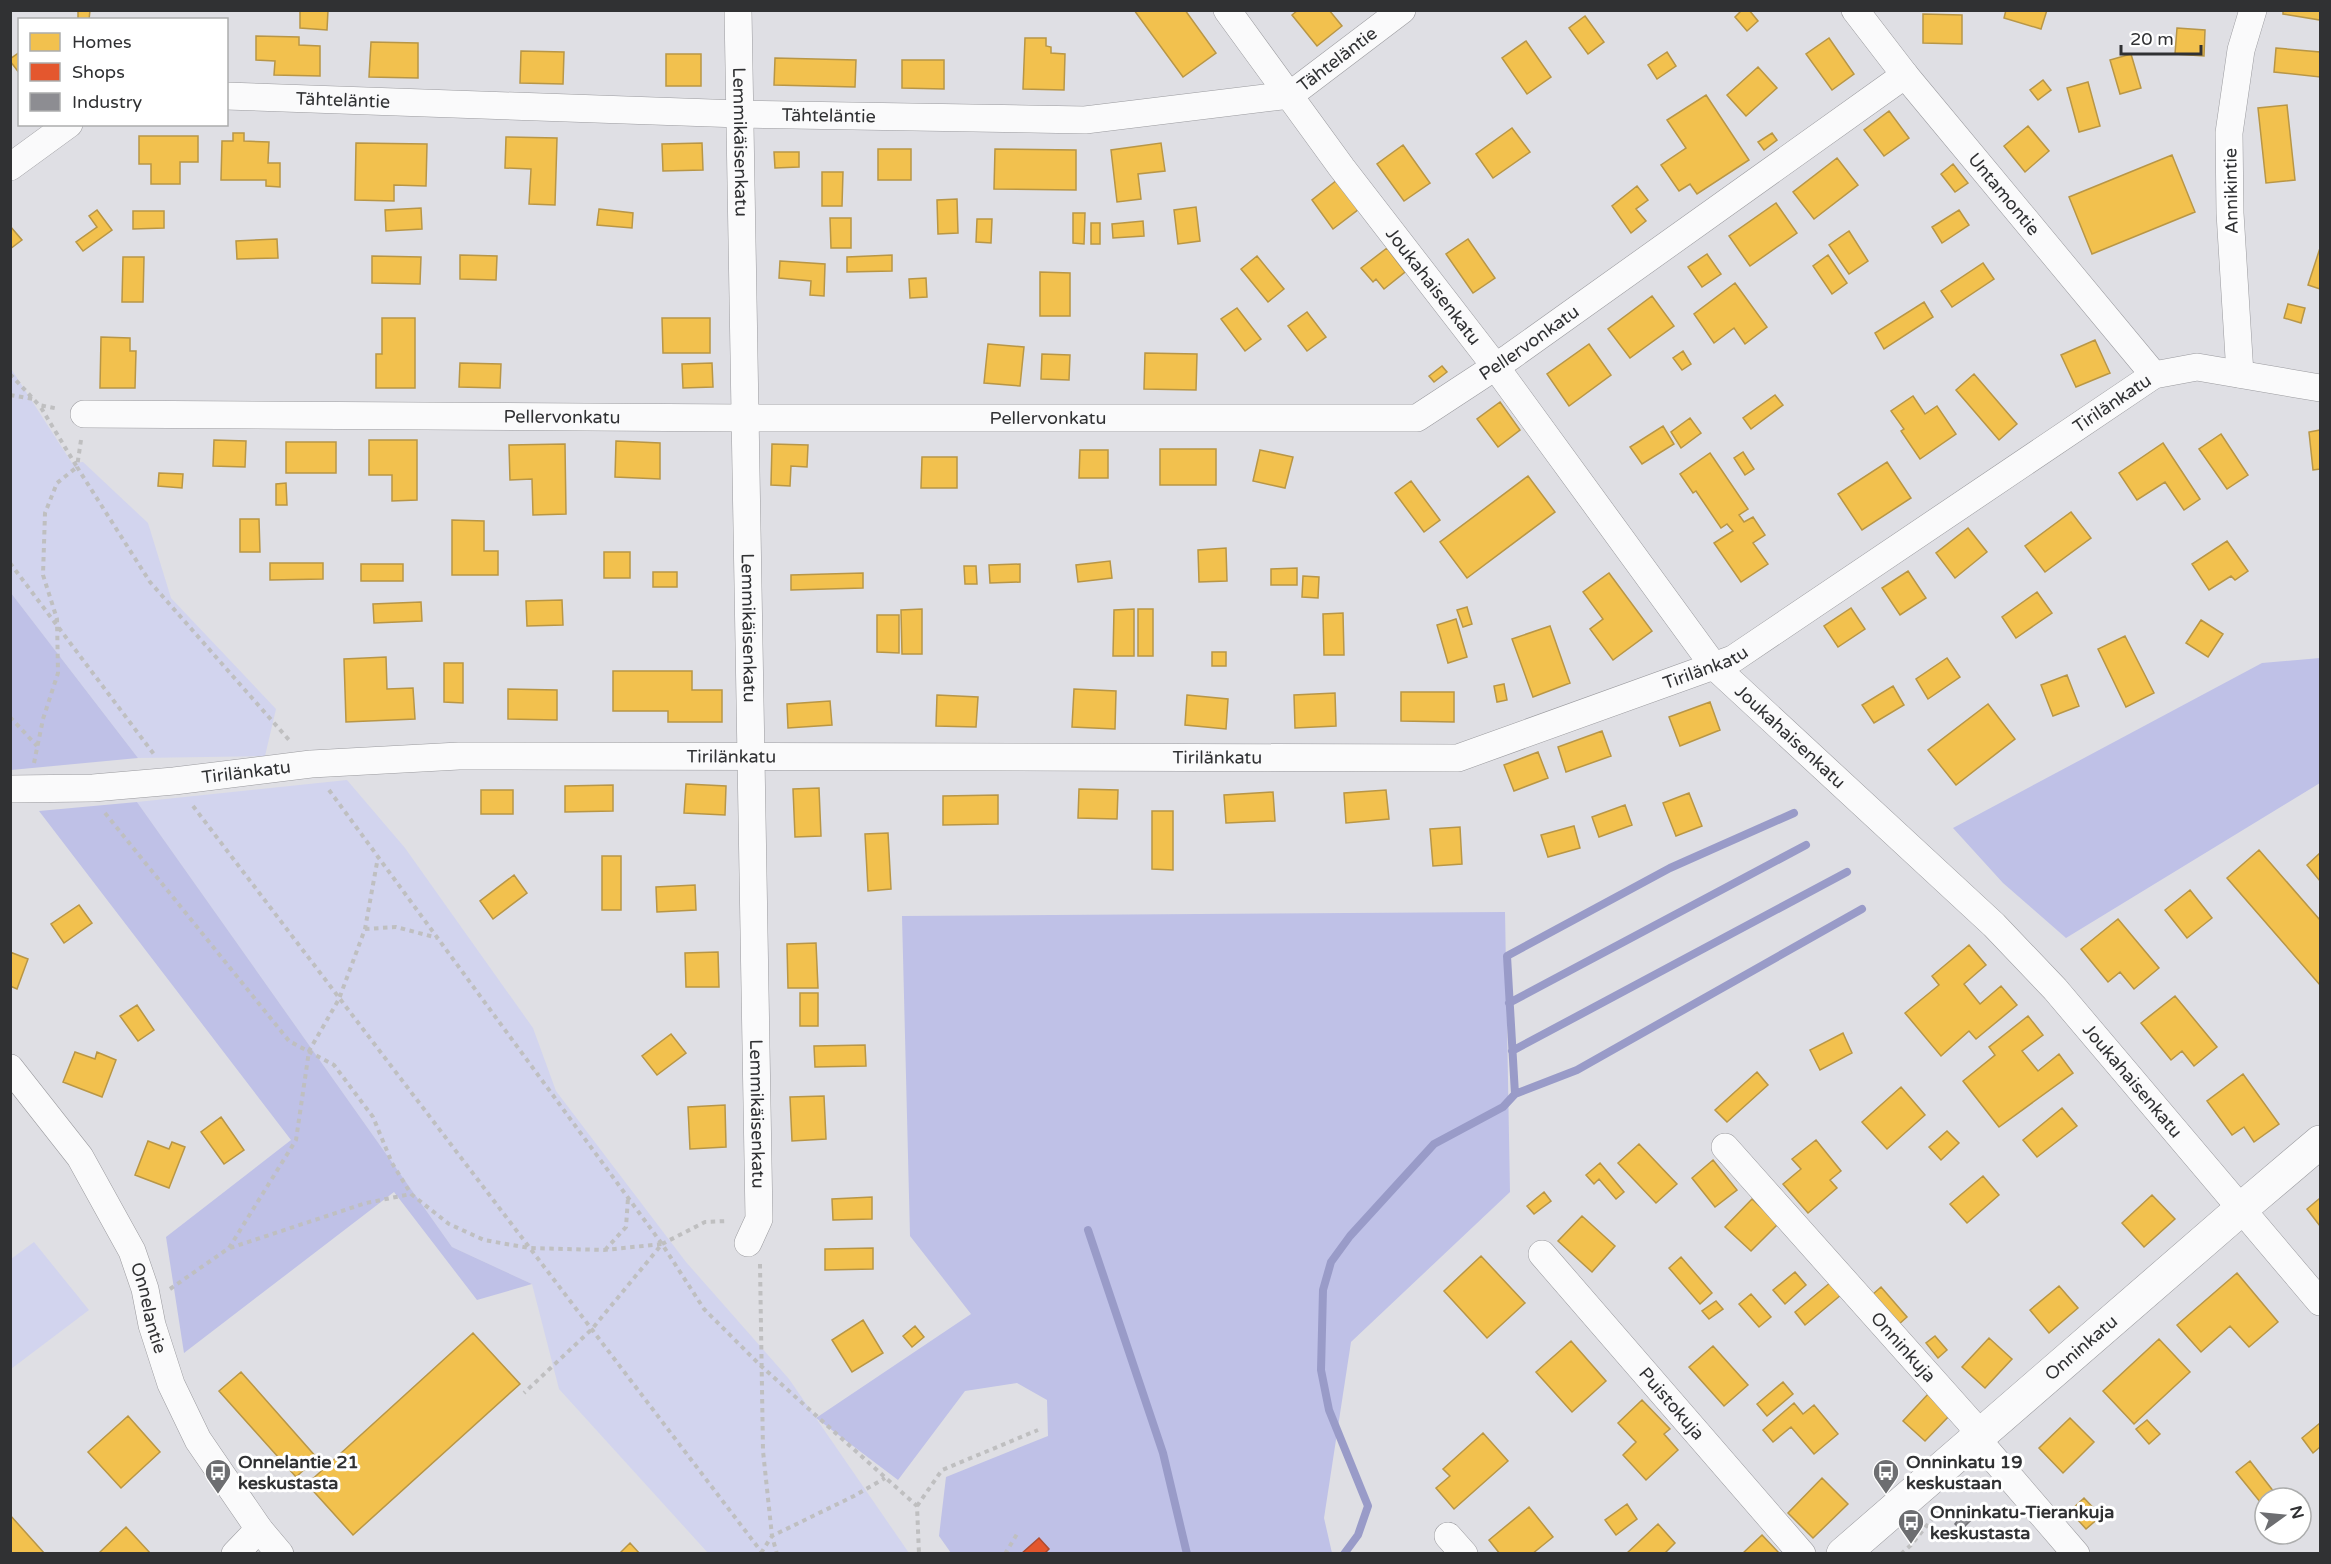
<svg xmlns="http://www.w3.org/2000/svg" width="2331" height="1564" font-family="'Varela Round',sans-serif">
<style>
.green{fill:#d2d4ee}
.forest{fill:#bfc1e7}
.homes{fill:#f2c14e;stroke:#b89646;stroke-width:1.5}
.shops{fill:#e4572e;stroke:#ae4c30;stroke-width:1.5}
.industry{fill:#8d8d92;stroke:#717176;stroke-width:1.5}
.lines{fill:none;stroke-linecap:round;stroke-linejoin:round}
.stream{stroke:#999bc8;stroke-width:8}
.street-casing{stroke:#9a9a9e;stroke-width:28}
.secondary-casing{stroke:#9a9a9e;stroke-width:34}
.path{stroke:#bfbfc0;stroke-width:4;stroke-dasharray:4.5 4.5;stroke-linecap:butt}
.street{stroke:#fafafb;stroke-width:27}
.secondary{stroke:#fafafb;stroke-width:33}
.labels{text-anchor:middle;dominant-baseline:central;stroke-width:6;stroke-linejoin:round;paint-order:stroke}
.street-label{font-size:18px;fill:#303133;stroke:#fff}
.poi-label{font-size:18px;font-weight:bold;fill:#303133;stroke:#fff;text-anchor:start}
</style>
<rect width="100%" height="100%" fill="#dfdfe4"/>
<path class="green" d="M10,367L72,463L83,462L148,523L171,598L276,709L265,756L138,758L11,593Z
M347,780L405,848L533,1028L556,1091L686,1262L789,1379L909,1553H708L559,1389L532,1284L452,1247L137,802Z
M34,1242L89,1310L11,1369V1259Z"/>
<path class="forest" d="M11,593L138,758L11,770Z
M2320,658V783L2066,938L2003,883L1953,828L2262,663Z
M137,802L452,1247L532,1284L477,1300L394,1192L184,1353L166,1237L291,1140L39,811Z
M1505,912L1510,1192L1351,1342L1324,1518L1332,1553H951L939,1536L946,1477L1048,1436L1047,1400L1017,1383L965,1391L898,1480L816,1418L971,1314L910,1236L902,916Z"/>
<path class="homes" d="M78,10H90L89,20H78Z
M300,10H328L327,30L300,28Z
M1134,10H1185L1216,53L1183,77Z
M1298,10H1329L1342,26L1317,46L1292,15Z
M1742,10H1749L1758,21L1747,31L1735,17Z
M2006,10H2047L2041,29L2004,18Z
M2283,10H2320V20L2283,14Z
M1923,14L1962,15V44L1923,43Z
M1585,16L1604,42L1588,54L1569,28Z
M2177,28L2205,30L2204,56L2175,54Z
M256,36L299,37V45L320,46V76L274,75L275,61L256,60Z
M1025,38H1046V46L1051,47V53L1065,54L1064,90L1023,89Z
M1829,38L1854,74L1832,90L1806,54Z
M1526,41L1551,77L1527,94L1502,58Z
M371,42L418,43V78L369,77Z
M2276,48L2320,52V77L2274,72Z
M521,51L564,52L563,84L520,83Z
M20,52V74L10,61V59Z
M1667,52L1676,66L1657,79L1648,65Z
M666,54H701V86H666Z
M2131,54L2141,88L2120,94L2110,60Z
M775,58L856,60L855,87L774,85Z
M902,60H944V89L902,88Z
M1758,67L1777,88L1746,116L1727,95Z
M2043,80L2051,90L2038,100L2030,90Z
M2088,82L2100,126L2079,132L2067,88Z
M1706,95L1749,160L1697,194L1690,184L1679,191L1661,165L1686,148L1667,120Z
M2287,105L2295,180L2266,183L2258,108Z
M1889,111L1909,138L1884,156L1864,130Z
M2028,126L2049,151L2025,172L2004,146Z
M1512,128L1530,152L1493,178L1476,154Z
M233,133H244V141L269,142L268,163H280V187L266,186V180H221L222,141H233Z
M1772,133L1777,140L1764,150L1758,142Z
M139,136H198V162H180V184H151V164H139Z
M506,137L557,138L555,205L529,204L531,169L505,168Z
M356,143L427,144L426,186L394,185V201L355,200Z
M702,143L703,170L663,171L662,144Z
M1161,143L1165,171L1138,174L1141,199L1117,202L1111,150Z
M1403,145L1430,183L1404,201L1377,164Z
M878,149H911V180H878Z
M995,149L1076,150V190L994,189Z
M774,152H799V167L775,168Z
M2172,155L2195,212L2092,254L2069,197Z
M1837,158L1858,185L1814,219L1793,192Z
M1953,164L1968,183L1955,192L1941,174Z
M822,172H843L842,206H822Z
M1337,180L1359,209L1333,229L1312,200Z
M1637,186L1648,200L1636,209L1646,221L1631,233L1612,206Z
M957,199L958,233L938,234L937,200Z
M1776,203L1797,233L1750,266L1729,236Z
M1196,207L1200,241L1178,244L1174,210Z
M421,208L422,229L386,231L385,210Z
M599,209L633,213L632,228L597,225Z
M97,210L112,230L83,251L76,242L97,227L89,216Z
M1959,210L1969,225L1942,243L1932,227Z
M133,211H164V228L133,229Z
M1073,213H1085L1084,244L1073,243Z
M830,218H851V248H831Z
M977,219H992L991,243L976,242Z
M1143,221L1144,236L1113,238L1112,224Z
M1091,223H1100V244H1091Z
M10,226L22,240L10,249Z
M1849,231L1868,261L1849,274L1829,245Z
M277,239L278,258L237,259L236,241Z
M1468,239L1495,278L1473,293L1446,254Z
M1387,248L1405,272L1384,289L1376,279L1373,282L1361,268Z
M2320,248V289L2308,285Z
M1707,254L1721,274L1702,287L1688,267Z
M460,255L497,256L496,280L460,279Z
M892,255V271L847,272V257Z
M1828,255L1847,283L1832,294L1813,266Z
M372,256L421,257L420,284L372,283Z
M1257,256L1284,289L1268,302L1241,269Z
M123,257H144L143,302H122Z
M780,261L825,264L824,296L810,295L811,281L779,278Z
M1983,263L1994,279L1952,307L1941,291Z
M1040,272L1070,273V316H1040Z
M926,278L927,297L910,298L909,279Z
M1735,283L1767,327L1745,344L1734,328L1714,343L1694,314Z
M1652,296L1674,326L1630,358L1608,329Z
M1924,302L1933,317L1884,349L1875,333Z
M2288,304L2305,308L2301,323L2284,318Z
M1237,308L1261,339L1245,351L1221,319Z
M1307,312L1326,337L1307,351L1288,326Z
M382,318H415V388H376V354H382Z
M662,318H710V353H663Z
M101,337L130,338V351H136L135,388H100Z
M2095,340L2110,373L2076,387L2061,355Z
M988,344L1024,347L1020,386L984,383Z
M1589,344L1611,375L1569,406L1547,374Z
M1683,351L1691,364L1682,370L1673,358Z
M1145,353L1197,354L1196,390L1144,389Z
M1042,354L1070,355L1069,380L1041,379Z
M460,363L501,364L500,388L459,387Z
M712,363L713,387L683,388L682,364Z
M1442,366L1447,372L1434,382L1429,376Z
M1974,374L2017,424L1999,440L1956,390Z
M1775,395L1783,405L1751,429L1743,418Z
M1913,396L1925,414L1937,406L1956,434L1920,459L1901,431L1904,429L1891,411Z
M1500,402L1520,430L1498,447L1477,419Z
M1690,418L1701,433L1681,448L1671,432Z
M1663,426L1674,444L1642,464L1630,447Z
M2320,430V469L2313,470L2309,432Z
M2221,434L2248,475L2227,489L2199,449Z
M214,440L246,441L245,467L213,466Z
M369,440H417V500L392,501V475H369Z
M616,441L660,443V479L615,477Z
M286,442H336V473H286Z
M2163,443L2200,499L2184,510L2165,482L2137,500L2119,473Z
M565,444L566,514L533,515L532,479L510,480L509,445Z
M772,444L808,445L807,467L791,466L790,486L771,485Z
M1160,449H1216V485H1160Z
M1080,450H1108V478H1079Z
M1260,450L1293,457L1285,488L1253,481Z
M1743,452L1754,469L1745,475L1734,458Z
M1710,453L1748,509L1739,515L1744,522L1753,517L1765,535L1753,543L1768,564L1741,582L1714,543L1733,531L1727,524L1721,528L1696,491L1693,493L1680,474Z
M922,457H957V488H921Z
M1887,462L1911,498L1862,530L1838,494Z
M159,473L183,474L182,488L158,486Z
M1528,476L1555,512L1467,578L1440,542Z
M1411,481L1440,520L1424,532L1395,493Z
M286,483L287,505H276V484Z
M2071,512L2091,538L2045,572L2025,546Z
M240,519H259L260,552H240Z
M452,520L484,521V551H498V575H452Z
M1968,528L1987,552L1955,578L1936,553Z
M2227,541L2248,571L2235,580L2231,576L2209,590L2192,564Z
M1226,548L1227,581L1199,582L1198,550Z
M604,552H630V578H604Z
M1110,561L1112,578L1078,582L1076,565Z
M270,563H323V579L270,580Z
M361,564H403V581H361Z
M1020,564V582L990,583L989,565Z
M964,566H976L977,584H965Z
M1297,568V585H1271V569Z
M1908,571L1926,598L1900,615L1882,588Z
M653,572H677V587H653Z
M863,573V588L791,590V575Z
M1609,573L1652,631L1613,660L1590,629L1603,619L1583,592Z
M1303,576L1319,577L1318,598L1302,597Z
M2037,592L2052,613L2016,638L2002,617Z
M562,600L563,625L527,626L526,601Z
M421,602L422,621L374,623L373,604Z
M1467,607L1472,624L1463,627L1457,610Z
M1851,608L1865,629L1838,647L1824,626Z
M922,609V654H902L901,610Z
M1134,609V656H1113L1114,610Z
M1138,609H1153V656H1138Z
M1343,613L1344,655H1324L1323,614Z
M877,615H899V653L877,652Z
M1456,619L1467,657L1448,663L1437,625Z
M2201,620L2223,634L2208,657L2186,643Z
M1550,626L1570,683L1533,697L1512,639Z
M2125,636L2154,693L2126,707L2098,649Z
M1212,652H1226V666H1212Z
M386,657L387,689L413,688L415,719L346,722L344,659Z
M1947,658L1960,677L1928,699L1916,679Z
M444,663H463V703L444,702Z
M613,671H692V690H722V722H668V711H613Z
M2067,675L2079,706L2053,716L2041,685Z
M1504,684L1507,700L1497,702L1494,686Z
M1893,686L1904,705L1874,723L1862,705Z
M508,689L557,690V720L508,719Z
M1074,689L1116,691L1115,729L1072,727Z
M1401,692H1454V722L1401,721Z
M1335,693L1336,726L1295,728L1294,695Z
M937,695L978,697L976,727L936,726Z
M1187,695L1228,699L1226,729L1185,725Z
M830,701L832,725L788,728L787,704Z
M1710,702L1720,730L1680,746L1669,717Z
M1988,704L2015,739L1956,785L1928,750Z
M1602,731L1611,756L1566,772L1558,747Z
M1538,752L1548,778L1514,791L1504,765Z
M686,784L726,786L725,815L684,813Z
M613,785V811L565,812V786Z
M819,788L821,836L795,837L793,789Z
M1079,789L1118,790L1117,819L1078,818Z
M481,790H513V814H481Z
M1386,790L1389,819L1346,823L1344,793Z
M1273,792L1275,821L1226,823L1224,795Z
M1689,793L1702,826L1676,836L1663,803Z
M998,795V824L943,825V796Z
M1625,805L1632,825L1599,837L1592,817Z
M1152,811H1173V870L1152,869Z
M1574,826L1580,848L1548,857L1541,835Z
M1460,827L1462,864L1433,866L1430,829Z
M888,833L891,889L868,891L865,834Z
M2259,850L2320,920V985L2227,878Z
M2320,853V881L2307,865Z
M602,856H621V910H602Z
M514,875L527,893L493,919L480,901Z
M695,885L696,910L657,912L656,887Z
M2190,890L2212,918L2187,938L2165,910Z
M79,905L92,923L64,943L51,924Z
M2118,919L2159,968L2134,989L2120,972L2108,982L2081,949Z
M816,943L818,988H788L787,944Z
M1969,945L1986,965L1964,984L1980,1004L2001,986L2017,1005L1976,1039L1969,1031L1941,1056L1905,1013L1939,985L1932,976Z
M10,952L28,959L17,989L10,986Z
M718,952L719,987H686L685,953Z
M800,993H818V1026H800Z
M2175,996L2217,1047L2194,1066L2182,1051L2171,1060L2141,1023Z
M137,1005L154,1030L138,1041L120,1016Z
M2028,1016L2043,1035L2022,1051L2038,1071L2059,1054L2073,1073L1999,1127L1963,1081L1995,1055L1989,1047Z
M1843,1033L1852,1053L1820,1070L1810,1050Z
M671,1034L686,1053L657,1075L642,1056Z
M865,1045L866,1066L815,1067L814,1046Z
M75,1052L95,1059L97,1052L116,1060L102,1097L63,1082Z
M1757,1072L1768,1085L1727,1122L1715,1110Z
M2243,1074L2279,1124L2254,1142L2244,1127L2232,1135L2207,1101Z
M1901,1087L1925,1115L1887,1149L1862,1122Z
M824,1096L826,1139L792,1141L790,1097Z
M725,1105L726,1147L690,1149L688,1107Z
M2062,1108L2077,1126L2037,1157L2023,1140Z
M221,1117L244,1150L224,1164L201,1132Z
M1947,1131L1959,1143L1941,1160L1929,1147Z
M1816,1140L1841,1171L1830,1180L1837,1188L1808,1213L1783,1184L1801,1169L1792,1159Z
M148,1141L169,1149L172,1142L185,1147L169,1188L135,1175Z
M1639,1144L1677,1184L1656,1203L1618,1163Z
M1713,1160L1737,1190L1715,1207L1692,1178Z
M1600,1163L1624,1192L1616,1199L1599,1179L1594,1184L1586,1175Z
M1983,1176L1999,1195L1967,1223L1950,1204Z
M1544,1192L1551,1201L1534,1214L1527,1206Z
M2152,1195L2175,1219L2144,1247L2122,1223Z
M872,1197V1219L833,1220L832,1199Z
M2320,1198V1226L2307,1209Z
M1752,1199L1778,1224L1751,1251L1725,1227Z
M1582,1216L1615,1246L1592,1272L1558,1241Z
M873,1248V1269L825,1270V1249Z
M1481,1256L1525,1303L1487,1338L1444,1291Z
M1681,1257L1712,1293L1700,1304L1669,1268Z
M1795,1272L1806,1285L1785,1304L1773,1290Z
M2237,1273L2278,1322L2249,1347L2230,1326L2201,1352L2177,1325Z
M1831,1282L1841,1295L1805,1325L1795,1312Z
M2059,1286L2078,1308L2049,1333L2030,1310Z
M1881,1287L1907,1317L1898,1325L1872,1295Z
M1751,1294L1771,1317L1759,1327L1739,1304Z
M1716,1301L1723,1309L1709,1319L1702,1311Z
M863,1320L883,1353L852,1372L832,1340Z
M915,1326L924,1337L912,1347L903,1336Z
M473,1333L520,1384L353,1535L307,1484Z
M1935,1336L1947,1350L1938,1358L1926,1343Z
M1989,1338L2012,1359L1985,1388L1962,1367Z
M2159,1339L2190,1372L2134,1424L2103,1391Z
M1571,1341L1606,1381L1572,1412L1536,1372Z
M1713,1346L1748,1385L1724,1406L1689,1367Z
M241,1372L317,1458L296,1477L219,1391Z
M1783,1382L1793,1394L1767,1416L1757,1404Z
M1929,1393L1951,1414L1925,1441L1903,1421Z
M1642,1400L1670,1429L1664,1434L1678,1450L1646,1480L1623,1455L1636,1442L1618,1423Z
M1794,1403L1803,1414L1814,1405L1838,1434L1814,1454L1791,1427L1773,1442L1763,1430Z
M128,1416L160,1452L121,1488L88,1452Z
M2070,1418L2094,1442L2063,1473L2039,1448Z
M2147,1420L2160,1434L2149,1444L2136,1429Z
M2320,1423V1447L2313,1453L2302,1438Z
M1483,1433L1508,1461L1454,1509L1436,1488L1450,1476L1443,1469Z
M2250,1461L2274,1492L2261,1503L2236,1472Z
M1822,1478L1848,1504L1813,1538L1788,1513Z
M2084,1498L2101,1516L2086,1529L2070,1511Z
M1627,1504L1637,1519L1616,1535L1605,1520Z
M1529,1507L1553,1537L1532,1554H1500L1489,1540Z
M10,1515L45,1554H10Z
M1658,1524L1675,1543L1664,1554H1626Z
M126,1527L151,1554H100L99,1553Z
M1762,1535L1780,1554H1742Z
M630,1543L640,1554H619Z"/>
<path class="shops" d="M1039,1538L1049,1549L1044,1554H1021Z"/>
<path class="industry" d="M1963,1514L1970,1521L1961,1530L1955,1524Z"/>
<g class="lines">
<path class="stream" d="M1509,1003L1806,845
M1512,1051L1847,872
M1515,1094L1507,956L1670,868L1794,813
M1088,1230L1163,1453L1187,1554
M1344,1554L1358,1535L1368,1506L1329,1410L1321,1370L1323,1290L1331,1262L1350,1236L1434,1144L1503,1107L1515,1094L1577,1070L1862,909"/>
<g class="street-casing">
<g id="street">
<path id="s1" d="M738,10L759,1219L748,1243"/>
<path id="s2" d="M1227,10L1342,168L1495,366L1713,665L1994,925L2055,989L2320,1302"/>
<path id="s3" d="M1855,10L1905,75L2154,375"/>
<path id="s4" d="M226,96L740,114L1085,120L1290,95L1402,10"/>
<path d="M10,167L69,124"/>
<path d="M2240,374L2230,213L2229,133L2241,50L2253,10"/>
<path id="s5" d="M84,414L745,418H1417L1510,357L1905,75"/>
<path id="s6" d="M10,789L93,788L174,781L311,764L459,756L1458,758L1733,659L2154,375L2197,367L2320,388"/>
<path id="s7" d="M10,1068L80,1157L132,1251L145,1289L152,1325L171,1384L198,1440L259,1529L280,1554"/>
<path id="s8" d="M1725,1147L1971,1423L1977,1439L2076,1554"/>
<path id="s9" d="M1542,1254L1802,1554"/>
<path d="M1448,1536L1464,1554"/>
<path d="M235,1554L259,1529"/>
</g>
</g>
<g class="secondary-casing">
<g id="secondary">
<path id="s10" d="M1843,1554L2241,1209L2320,1142"/>
</g>
</g>
<path class="path" d="M10,374L39,405L59,409
M10,395L33,399
M81,440L77,467L150,582L289,740
M10,563L156,757
M10,717L37,746
M34,763L43,719L58,673L57,619L43,575L45,513L57,483L77,467L40,406
M329,790L662,1244L704,1309L761,1366L917,1506L919,1554
M193,806L763,1554
M105,813L289,1041L334,1065L373,1117L392,1163L411,1194L449,1224L484,1240L529,1248L604,1250L662,1244L592,1329L524,1393
M365,929L396,927L438,938
M662,1244L705,1222L728,1221
M230,1248L366,1203L411,1194
M605,1250L626,1227L628,1198
M760,1264L763,1451L772,1536L777,1554
M170,1289L229,1248L296,1140L309,1051L339,999L365,929L378,857
M917,1506L942,1470L1038,1430
M761,1553L772,1536L854,1496L885,1478
M1005,1554L1017,1534
M1901,1554L1911,1545L1933,1518"/>
<use href="#street" class="street"/>
<use href="#secondary" class="secondary"/>
</g>
<defs>
<g id="bus-pin" transform="scale(1.35)"><path d="M0 17L-7.5 6A9.5 9.5 0 1 1 7.5 6Z" fill="#6d6e71" stroke="#fff"/><path d="M-5-6H5V4H4V6H2V4H-2V6H-4V4H-5ZM-3.5-4V0h7V-4ZM-3.5 1.2v1.5H-2V1.2ZM2 1.2v1.5H3.5V1.2Z" fill="#fff"/></g>
</defs>
<g fill-rule="evenodd">
<use href="#bus-pin" x="218" y="1472"/>
<use href="#bus-pin" x="1886" y="1472"/>
<use href="#bus-pin" x="1911" y="1522"/>
</g>
<g class="labels">
<g class="street-label">
<text stroke="none"><textPath href="#s4" startOffset="1125">Tähteläntie</textPath></text>
<text stroke="none"><textPath href="#s4" startOffset="117">Tähteläntie</textPath></text>
<text stroke="none"><textPath href="#s4" startOffset="603">Tähteläntie</textPath></text>
<text stroke="none"><textPath href="#s1" startOffset="132">Lemmikäisenkatu</textPath></text>
<text transform="translate(2231 191) rotate(-91)">Annikintie</text>
<text stroke="none"><textPath href="#s3" startOffset="237">Untamontie</textPath></text>
<text stroke="none"><textPath href="#s2" startOffset="345">Joukahaisenkatu</textPath></text>
<text stroke="none"><textPath href="#s5" startOffset="1468">Pellervonkatu</textPath></text>
<text stroke="none"><textPath href="#s6" startOffset="2199">Tirilänkatu</textPath></text>
<text stroke="none"><textPath href="#s5" startOffset="478">Pellervonkatu</textPath></text>
<text stroke="none"><textPath href="#s5" startOffset="964">Pellervonkatu</textPath></text>
<text stroke="none"><textPath href="#s1" startOffset="618">Lemmikäisenkatu</textPath></text>
<text stroke="none"><textPath href="#s6" startOffset="1713">Tirilänkatu</textPath></text>
<text stroke="none"><textPath href="#s2" startOffset="921">Joukahaisenkatu</textPath></text>
<text stroke="none"><textPath href="#s6" startOffset="723">Tirilänkatu</textPath></text>
<text stroke="none"><textPath href="#s6" startOffset="1209">Tirilänkatu</textPath></text>
<text stroke="none"><textPath href="#s6" startOffset="237">Tirilänkatu</textPath></text>
<text stroke="none"><textPath href="#s2" startOffset="1407">Joukahaisenkatu</textPath></text>
<text stroke="none"><textPath href="#s1" startOffset="1104">Lemmikäisenkatu</textPath></text>
<text stroke="none"><textPath href="#s7" startOffset="280">Onnelantie</textPath></text>
<text stroke="none"><textPath href="#s8" startOffset="268">Onninkuja</textPath></text>
<text stroke="none"><textPath href="#s10" startOffset="315">Onninkatu</textPath></text>
<text stroke="none"><textPath href="#s9" startOffset="198">Puistokuja</textPath></text>
</g>
<g class="poi-label">
<text x="238" y="1462">Onnelantie 21<tspan x="238" dy="21">keskustasta</tspan></text>
<text x="1906" y="1462">Onninkatu 19<tspan x="1906" dy="21">keskustaan</tspan></text>
<text x="1930" y="1512">Onninkatu-Tierankuja<tspan x="1930" dy="21">keskustasta</tspan></text>
</g>
</g>
<rect width="2331" height="1564" fill="none" stroke="#303133" stroke-width="24"/>
<rect x="18" y="18" width="210" height="108" fill="#ffffff" stroke="#acadad" stroke-width="1.5"/>
<rect x="30" y="33" width="30" height="18" fill="#f2c14e" stroke="#acadad" stroke-width="1.5"/>
<text x="72" y="48" font-size="18" fill="#303133">Homes</text>
<rect x="30" y="63" width="30" height="18" fill="#e4572e" stroke="#acadad" stroke-width="1.5"/>
<text x="72" y="78" font-size="18" fill="#303133">Shops</text>
<rect x="30" y="93" width="30" height="18" fill="#8d8d92" stroke="#acadad" stroke-width="1.5"/>
<text x="72" y="108" font-size="18" fill="#303133">Industry</text>
<g transform="translate(2283 1516) rotate(75)"><circle r="28" fill="#ffffff" stroke="#acadad" stroke-width="1.5"/>
<path d="M0-4.5L10 22L0 15L-10 22Z" fill="#6d6e71"/>
<text y="-9" font-size="16" font-weight="bold" text-anchor="middle" fill="#303133">N</text>
</g>
<path d="M2121 45v9h80v-9" fill="none" stroke="#303133" stroke-width="3"/>
<text x="2130" y="45" font-size="18" fill="#303133" stroke="#ffffff" stroke-width="4.5" paint-order="stroke">20 m</text>
</svg>
